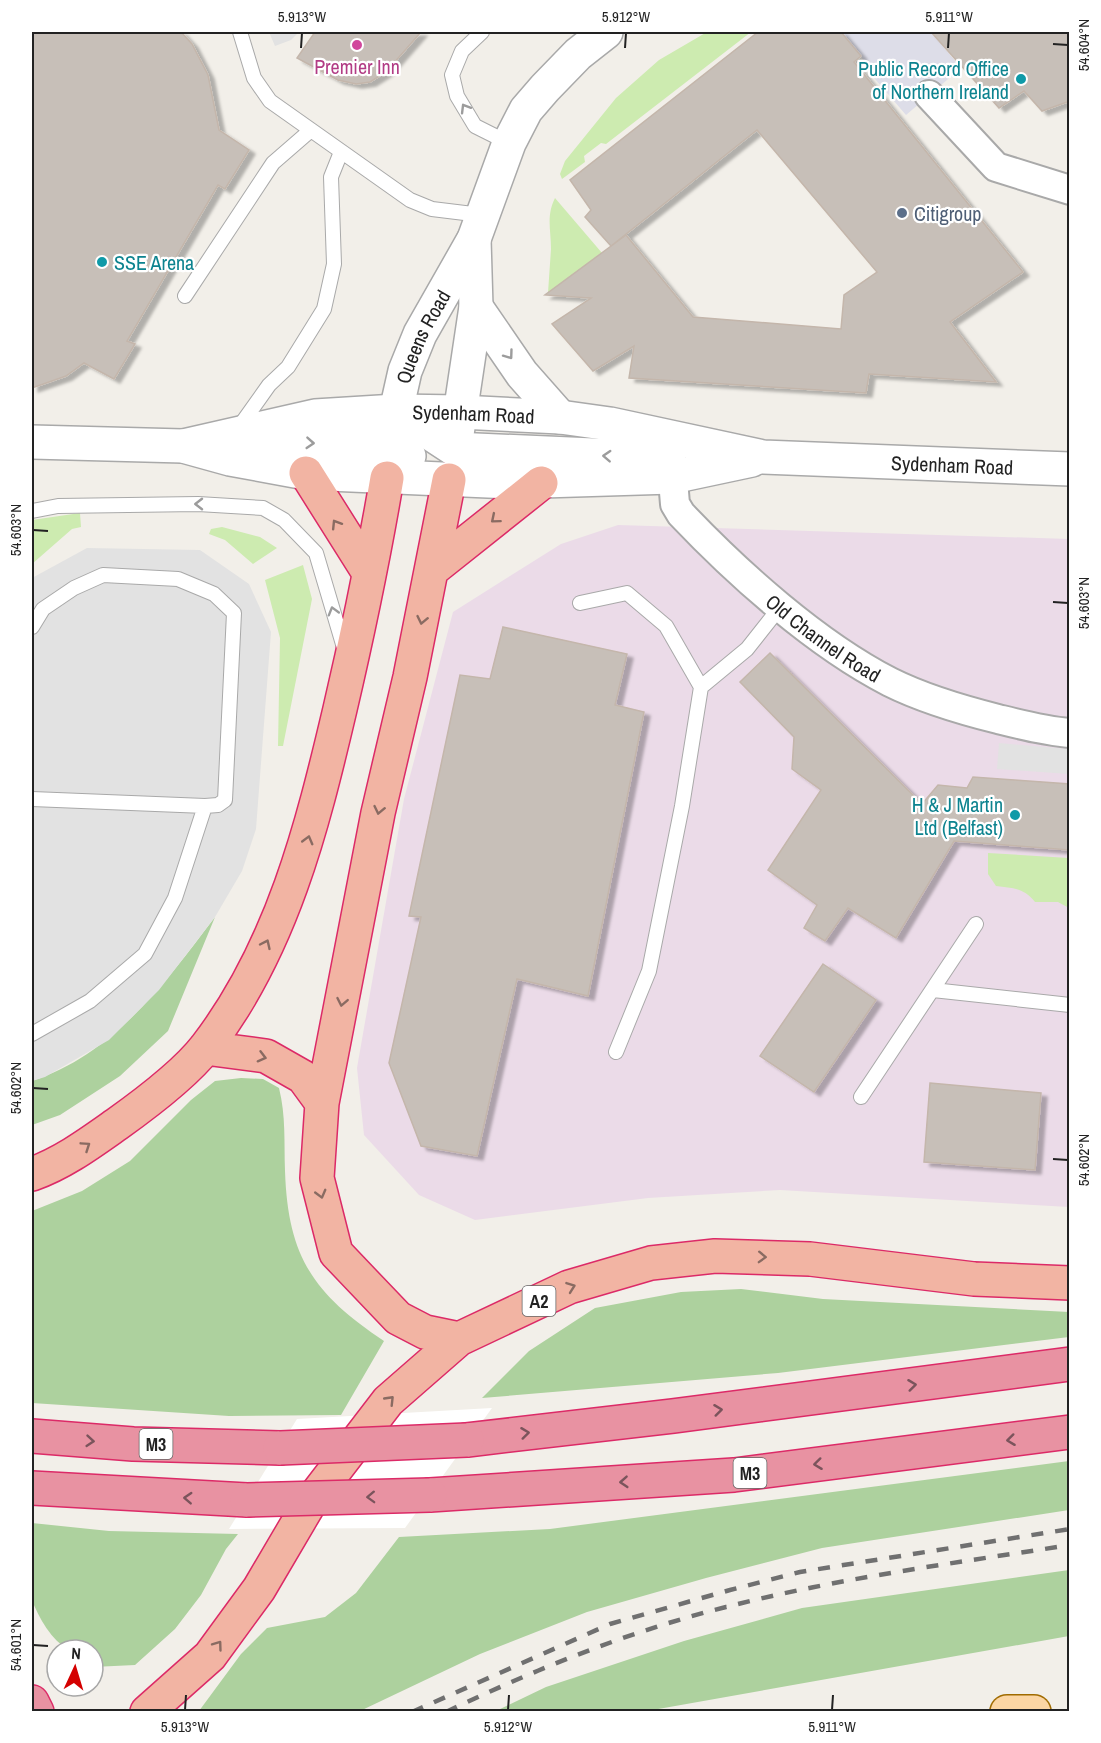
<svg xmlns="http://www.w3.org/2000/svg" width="1101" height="1743" font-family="'Archivo Narrow',sans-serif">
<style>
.industrial{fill:#ebdbe8}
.grass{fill:#cdebb0}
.forest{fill:#add19e}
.parking{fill:#e2e2e2}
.plaza{fill:#dddde8}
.pier{fill:#fff}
.building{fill:#c7bfb8;stroke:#c4b6ab;stroke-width:1.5;filter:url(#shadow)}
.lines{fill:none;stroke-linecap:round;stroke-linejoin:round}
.service-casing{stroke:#a9a9a9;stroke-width:16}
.minor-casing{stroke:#a9a9a9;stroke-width:32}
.tertiary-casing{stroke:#a9a9a9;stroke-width:36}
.primary-casing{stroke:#a06b00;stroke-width:36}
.trunk-casing{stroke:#dc2a67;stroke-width:36}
.motorway-casing{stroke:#dc2a67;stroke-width:36}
.service{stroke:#fff;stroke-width:14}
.minor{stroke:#fff;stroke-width:28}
.tertiary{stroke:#fff;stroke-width:33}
.primary{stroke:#fcd6a4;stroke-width:33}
.trunk{stroke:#f2b4a3;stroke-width:33}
.motorway{stroke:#e892a2;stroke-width:33}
.rail{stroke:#707070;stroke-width:4.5;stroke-dasharray:12 12;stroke-linecap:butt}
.motorway-bridge-casing{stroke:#dc2a67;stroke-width:36;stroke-linecap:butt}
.motorway-bridge{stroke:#e892a2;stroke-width:33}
.oneway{stroke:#9c9c9c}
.oneway2{stroke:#8a6b62}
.oneway3{stroke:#7b545c}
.ticks{fill:none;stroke:#222;stroke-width:2}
.hotel-dot{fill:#d1479c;stroke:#fff;stroke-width:2}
.culture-dot{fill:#0f9aa8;stroke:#fff;stroke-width:2}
.service-dot{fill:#5c6f8a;stroke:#fff;stroke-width:2}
.labels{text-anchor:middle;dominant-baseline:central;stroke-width:4.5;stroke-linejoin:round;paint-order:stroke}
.shield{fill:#fff;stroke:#646464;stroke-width:1.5}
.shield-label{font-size:18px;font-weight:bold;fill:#222}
.hotel-label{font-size:20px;fill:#b23c85;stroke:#fff}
.culture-label{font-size:20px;fill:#0d838f;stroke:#fff;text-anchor:end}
.service-label{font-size:20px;fill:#4e5e75;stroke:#fff;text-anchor:start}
.street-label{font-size:20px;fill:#222;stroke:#fff}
.neatline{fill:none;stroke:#222;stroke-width:2}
.ticks-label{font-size:15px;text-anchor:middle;fill:#222}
</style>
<defs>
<filter id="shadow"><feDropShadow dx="6" dy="4" stdDeviation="1.5" flood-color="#0004"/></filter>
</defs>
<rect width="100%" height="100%" fill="#f2efe9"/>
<path class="industrial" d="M618,525L1069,539V1207L780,1190L648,1198L475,1220L419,1195L364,1135L357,1068L404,799L453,612L561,544Z"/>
<path class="grass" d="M707,32H751L606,144L601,143L584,156L585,162L562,179L560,174L565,161L616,98L659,60Z
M555,198L602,253L548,293C549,278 550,264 551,249C551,230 546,216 555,198Z
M80,513L81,527L72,529L32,564V520Z
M222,527L260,537L277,548L253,564L225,540L209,534L211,529Z
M303,565L312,599L283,746H278L280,638L265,580Z
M988,853L1069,858V908L1058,902H1035C1024,888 1013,888 996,886L988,874Z"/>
<path class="forest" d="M215,917L168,1031L120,1076L60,1115L32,1125V1081C114,1054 165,983 215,917Z
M241,1078L263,1079L279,1088C286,1116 284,1142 285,1171C288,1258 314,1294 384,1341L341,1415L229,1416L32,1403V1211L82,1191L130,1161L191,1100L215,1081Z
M741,1289L823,1299L1069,1312V1337L778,1373L482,1398L529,1351L595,1308L681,1292Z
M1069,1461V1510L822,1548L706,1578L587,1612L480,1654L360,1711H199L241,1654L267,1628L325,1617L356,1593L399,1537L550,1529Z
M32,1523L109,1531L238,1534L226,1549L201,1595L175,1629L135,1665L93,1667V1650C86,1650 75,1652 69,1649C52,1642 38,1616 32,1600Z
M1069,1570V1636L647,1711H496L546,1687L684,1641L802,1608Z"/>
<path class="parking" d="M269,32H299L291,40L275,46Z
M87,548L200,550L249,584L271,632L256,829L242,871L215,917L159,990L109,1040L45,1077L32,1081V578Z
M999,743L1069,749V774L997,769Z"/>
<path class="plaza" d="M841,32H931L961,68L906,115L869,72L861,56Z"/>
<path class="pier" d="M492,1408L405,1528L229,1529L297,1419Z"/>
<path class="building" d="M32,32H181L192,44L208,75L219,130L249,150L225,189L218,185L127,341L135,344L114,379L84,363L66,376L32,388Z
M315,32H421L386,72L370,82L356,84L338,80L297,58Z
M758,32H841L861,56L854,62L1023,272L950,322L996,382L869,374L866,393L629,378L634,346L593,371L552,324L591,298L545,295L626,235L693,317L841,329L844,295L877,272L757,130L611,246L585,217L591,210L570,180Z
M931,32H1070V101L1042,111L1024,91L999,108Z
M503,627L627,654L615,705L644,712L588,996L517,979L477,1156L421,1146L389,1063L421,917L409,916L460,675L490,679Z
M770,653L922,804L938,785L967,788L973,777L1070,784V850L954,841L896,938L848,908L825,941L804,928L817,905L768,870L821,790L792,769L794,737L740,682Z
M823,964L876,1000L814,1092L760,1056Z
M930,1083L1041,1093L1035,1170L924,1162Z"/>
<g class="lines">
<g class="service-casing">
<path id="service" d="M240,32L254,78L270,101L410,200L432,209L481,215
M482,32L462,51L452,75L457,96L475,126L509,143
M185,296L273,163L311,130
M237,430L269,385L288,367L324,309L334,264L331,177L341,152
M32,511L58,506L198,504L263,508L284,520L316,553L345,651
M580,603L627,593L666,626L701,687L747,649L781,606
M32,627L43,609L74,588L103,575L178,579L214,594L234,613L225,800L218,805L205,806L175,898L145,954L90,1001L32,1034
M32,799L205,806
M933,990L1070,1005
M616,1052L649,971L682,806L701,687
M861,1097L976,924"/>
</g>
<g class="minor-casing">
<g id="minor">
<path d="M929,95L996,167L1070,190"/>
<path id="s1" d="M671,456L675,504L681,514C738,574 816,644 890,682C924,699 962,710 998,719C1022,725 1045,731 1070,733"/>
</g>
</g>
<g class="tertiary-casing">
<g id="tertiary">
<path d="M476,307L522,374L560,417"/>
<path d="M396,411L454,449L616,456L667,463"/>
<path d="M258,432L292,442L391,445L409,456"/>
<path d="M457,434L476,307L474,239"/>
<path d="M32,442L183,446L230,459L306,473L511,482L672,477L752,460"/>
<path id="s2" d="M183,446L315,416L396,411L460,412L560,417L610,424L763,457L1070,469"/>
<path id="s3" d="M387,478L396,411L405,371L420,334L474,239L509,143L526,110L545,88L578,54L606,32"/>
</g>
</g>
<g class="primary-casing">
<path id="primary" d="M1007,1712H1034"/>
</g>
<g class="trunk-casing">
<path id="trunk" d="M306,473L369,573
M449,480L410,677L378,813L322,1103L317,1178L336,1253L398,1318L425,1332L459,1339
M433,569L541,483
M205,1048L266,1056L303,1077L322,1103
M32,1174C63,1163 90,1143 117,1124C145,1104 185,1074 206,1047C282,948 312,828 340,709C358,632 374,555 387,478
M147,1712L210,1656L259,1589L309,1504L388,1401L459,1339L569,1287L651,1263L715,1256L810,1259L974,1279L1070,1283"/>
</g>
<g class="motorway-casing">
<path id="motorway" d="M32,1436L133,1444L280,1448
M467,1440L673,1416L1070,1364
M32,1488L247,1500
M430,1495L734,1475L1070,1432
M32,1702L37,1712"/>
</g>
<use href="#service" class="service"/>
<use href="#minor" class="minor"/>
<use href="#tertiary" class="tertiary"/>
<use href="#primary" class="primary"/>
<use href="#trunk" class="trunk"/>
<use href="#motorway" class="motorway"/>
<path class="rail" d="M412,1712L610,1624L730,1590L800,1572L1070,1529
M446,1712C536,1669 630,1631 726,1607C839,1578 955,1563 1070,1545"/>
<g class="motorway-bridge-casing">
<path id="motorway-bridge" d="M280,1448L467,1440
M247,1500L430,1495"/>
</g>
<use href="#motorway-bridge" class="motorway-bridge"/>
</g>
<defs><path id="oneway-chevron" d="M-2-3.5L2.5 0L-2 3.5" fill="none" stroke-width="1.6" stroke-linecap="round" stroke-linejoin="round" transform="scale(1.5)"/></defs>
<g class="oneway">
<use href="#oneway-chevron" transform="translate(465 108) rotate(-121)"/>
<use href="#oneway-chevron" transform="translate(509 355) rotate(54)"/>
<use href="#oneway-chevron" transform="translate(310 443) rotate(4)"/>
<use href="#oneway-chevron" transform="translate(607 456) rotate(-177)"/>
<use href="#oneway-chevron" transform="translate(199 504) rotate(-180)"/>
<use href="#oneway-chevron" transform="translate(333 611) rotate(-106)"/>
</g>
<g class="oneway2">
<use href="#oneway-chevron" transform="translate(495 519) rotate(140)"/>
<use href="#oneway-chevron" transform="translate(336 524) rotate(-122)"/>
<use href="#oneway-chevron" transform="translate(422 620) rotate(102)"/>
<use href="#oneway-chevron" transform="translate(379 810) rotate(102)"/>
<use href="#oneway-chevron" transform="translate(308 840) rotate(-75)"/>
<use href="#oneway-chevron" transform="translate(266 944) rotate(-65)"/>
<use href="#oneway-chevron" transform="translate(342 1002) rotate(101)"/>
<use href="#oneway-chevron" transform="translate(262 1057) rotate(15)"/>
<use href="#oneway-chevron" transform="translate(86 1146) rotate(-34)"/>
<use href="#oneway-chevron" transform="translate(321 1194) rotate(75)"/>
<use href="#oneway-chevron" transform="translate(762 1257) rotate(2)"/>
<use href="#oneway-chevron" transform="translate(571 1287) rotate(-20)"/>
<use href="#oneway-chevron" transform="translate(390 1400) rotate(-46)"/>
<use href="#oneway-chevron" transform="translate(218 1645) rotate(-54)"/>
</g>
<g class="oneway3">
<use href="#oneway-chevron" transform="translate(912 1385) rotate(-7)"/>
<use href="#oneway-chevron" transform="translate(718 1410) rotate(-7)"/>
<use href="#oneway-chevron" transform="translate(525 1433) rotate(-7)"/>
<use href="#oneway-chevron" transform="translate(1011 1440) rotate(173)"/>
<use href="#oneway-chevron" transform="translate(90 1441) rotate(5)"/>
<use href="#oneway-chevron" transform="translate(818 1464) rotate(173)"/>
<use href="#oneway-chevron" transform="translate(624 1482) rotate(176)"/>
<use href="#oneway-chevron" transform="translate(371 1497) rotate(178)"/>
<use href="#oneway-chevron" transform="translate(188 1498) rotate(-177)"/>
</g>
<path class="ticks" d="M1053,44L1068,45M301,48L302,33M625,48L626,33M948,48L949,33M33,530L48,531M1053,602L1068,603M33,1088L48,1089M1053,1159L1068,1160M33,1645L48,1646M185,1710L186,1695M508,1710L509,1695M832,1710L833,1695"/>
<circle class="hotel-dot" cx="357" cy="45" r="6"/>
<g class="culture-dot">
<circle cx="1021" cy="79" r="6"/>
<circle cx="102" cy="262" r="6"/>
<circle cx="1015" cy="815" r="6"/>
</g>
<circle class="service-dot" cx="902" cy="213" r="6"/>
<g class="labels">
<g class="shield">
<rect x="522.5" y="1286" width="33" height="30" rx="4.5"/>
<rect x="139.5" y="1429" width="33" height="30" rx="4.5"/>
<rect x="733.5" y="1458" width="33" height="30" rx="4.5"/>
</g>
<g class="shield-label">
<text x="539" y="1301">A2</text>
<text x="156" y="1444">M3</text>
<text x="750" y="1473">M3</text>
</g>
<g class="hotel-label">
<text x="357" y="66">Premier Inn</text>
</g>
<g class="culture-label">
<text x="1009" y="68">Public Record Office<tspan x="1009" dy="23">of Northern Ireland</tspan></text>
<text x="114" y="262" text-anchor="start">SSE Arena</text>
<text x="1003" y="804">H &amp; J Martin<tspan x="1003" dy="23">Ltd (Belfast)</tspan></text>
</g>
<g class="service-label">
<text x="914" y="213">Citigroup</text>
</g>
<g class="street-label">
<text stroke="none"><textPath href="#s3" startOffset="147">Queens Road</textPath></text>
<text stroke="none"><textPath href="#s2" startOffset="294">Sydenham Road</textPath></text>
<text stroke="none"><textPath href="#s2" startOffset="777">Sydenham Road</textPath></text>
<text stroke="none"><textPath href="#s1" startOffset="249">Old Channel Road</textPath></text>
</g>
</g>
<rect width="1101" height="1743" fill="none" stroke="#ffffff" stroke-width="66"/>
<g transform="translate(75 1668) rotate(4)"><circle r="28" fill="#ffffff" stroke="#a7a7a7" stroke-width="1.5"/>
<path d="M0-4.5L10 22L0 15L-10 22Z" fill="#d40000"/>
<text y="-9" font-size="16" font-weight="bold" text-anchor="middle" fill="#222222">N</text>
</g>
<rect x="33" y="33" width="1035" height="1677" class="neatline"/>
<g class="ticks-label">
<text x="302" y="22">5.913°W</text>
<text x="626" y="22">5.912°W</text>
<text x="949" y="22">5.911°W</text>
<text transform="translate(1084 45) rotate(-90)" y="5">54.604°N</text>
<text transform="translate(16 530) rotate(-90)" y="5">54.603°N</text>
<text transform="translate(1084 603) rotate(-90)" y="5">54.603°N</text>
<text transform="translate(16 1088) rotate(-90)" y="5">54.602°N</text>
<text transform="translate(1084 1160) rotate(-90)" y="5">54.602°N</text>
<text transform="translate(16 1645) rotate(-90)" y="5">54.601°N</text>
<text x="185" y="1732">5.913°W</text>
<text x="508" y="1732">5.912°W</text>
<text x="832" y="1732">5.911°W</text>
</g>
</svg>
